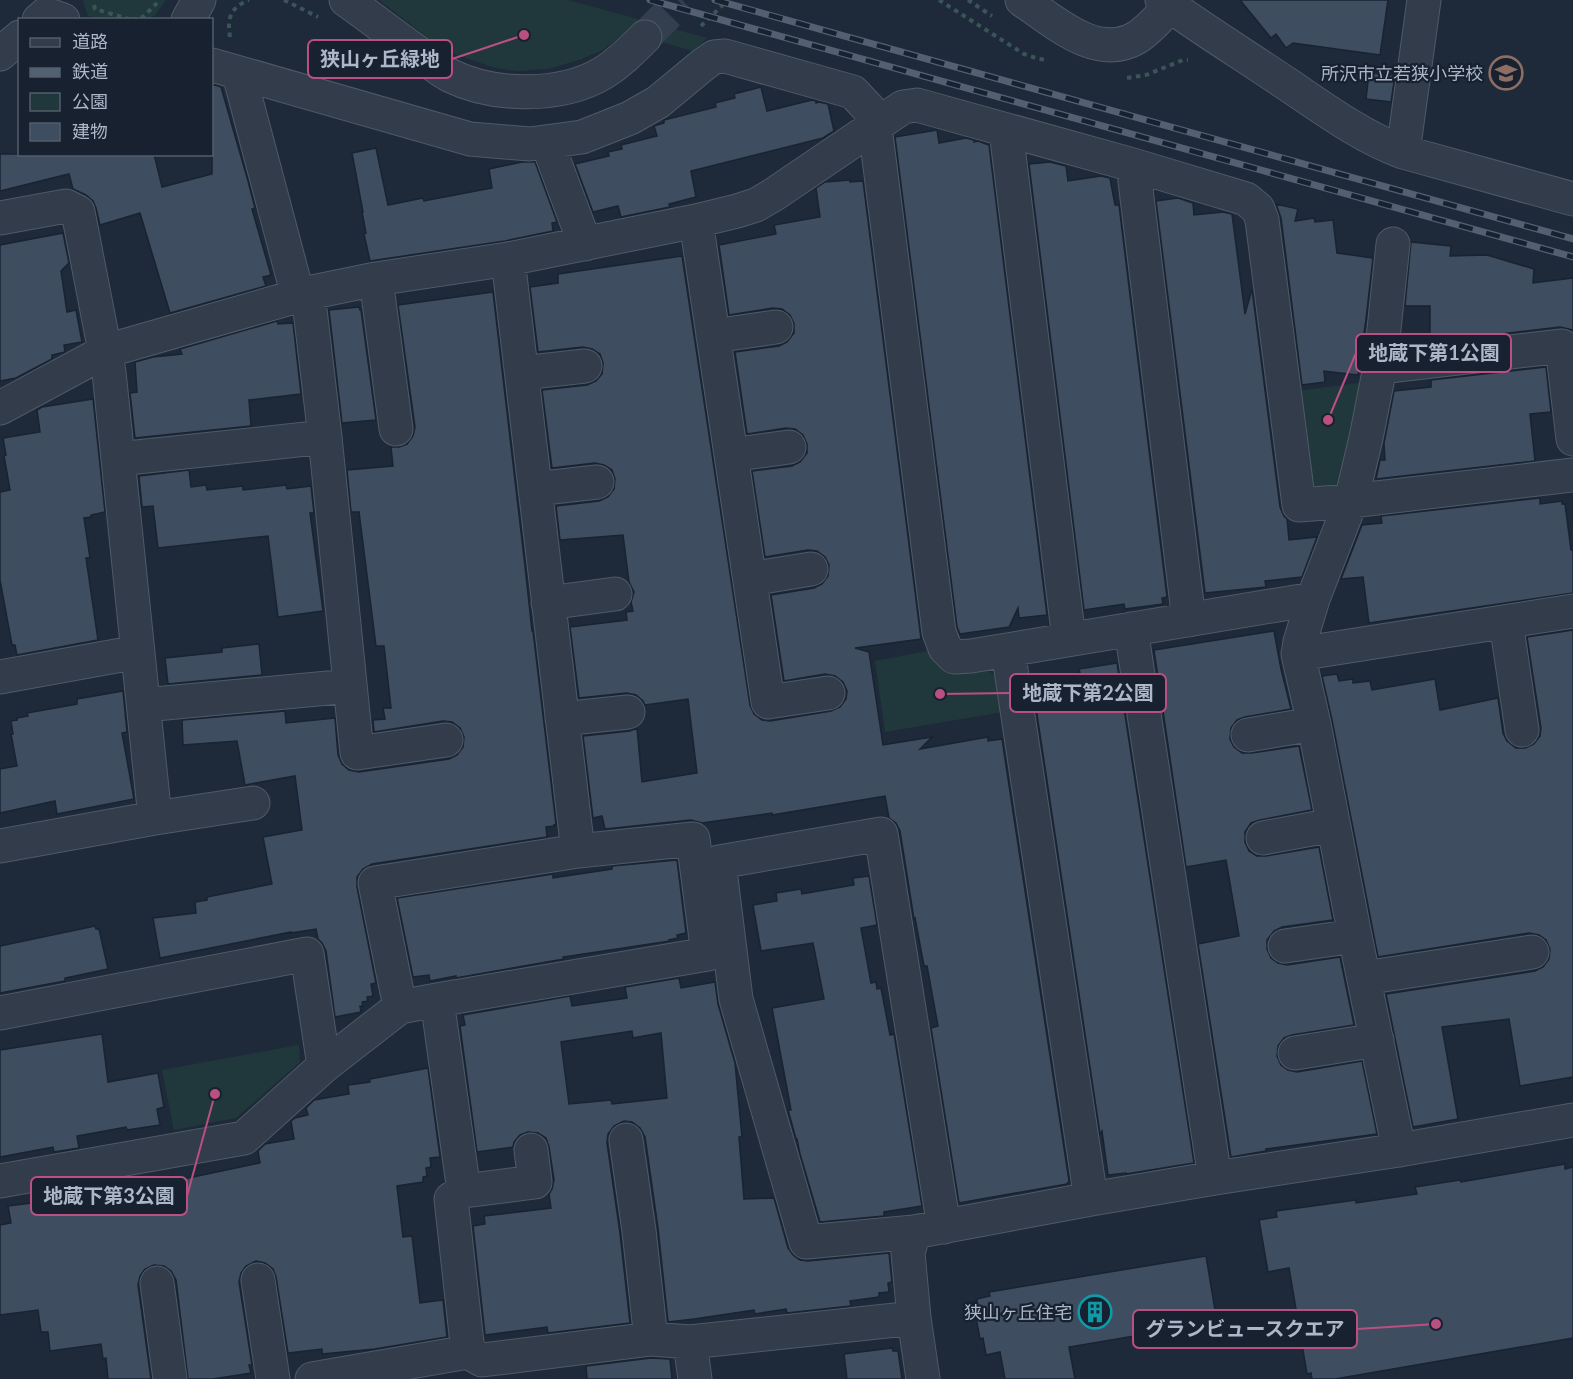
<svg xmlns="http://www.w3.org/2000/svg" width="1573" height="1379" font-family="Lato,'Noto Sans JP',sans-serif">
<style>
.green{fill:#20383b}
.building{fill:#3e4d60;stroke:#192331;stroke-width:1.5;fill-rule:evenodd}
.lines{fill:none;stroke-linecap:round;stroke-linejoin:round}
.minor-tunnel{stroke:#333f4f;stroke-width:33;stroke-dasharray:33 16;stroke-linecap:butt}
.minor-casing{stroke:#4f5a68;stroke-width:35}
.path{stroke:#3b5455;stroke-width:4;stroke-dasharray:4.5 4.5;stroke-linecap:butt}
.minor{stroke:#323c4a;stroke-width:33}
.rail-casing{stroke:#536072;stroke-width:7}
.rail{stroke:#17212f;stroke-width:4.5;stroke-dasharray:14;stroke-linecap:butt}
.labels{text-anchor:middle;dominant-baseline:central;stroke-width:4.5;stroke-linejoin:round;paint-order:stroke}
.poi-label{font-size:18px;fill:#acb7c7;stroke:#17212f;text-anchor:end}
.leader{fill:none;stroke:#ba5081;stroke-width:2}
.callout-dot{fill:#ba5081;stroke:#17212f;stroke-width:2}
.callout{fill:#17212f;stroke:#ba5081;stroke-width:2}
.callout-label{font-size:20px;text-anchor:middle;font-weight:bold;fill:#acb7c7}
</style>
<rect width="100%" height="100%" fill="#1e2a3a"/>
<path class="green" d="M84,0H166L155,15L150,19H99L88,16L83,1Z
M379,0H568L707,38L693,51L626,32L603,50L579,60L548,69L518,71L495,68L454,54L432,41Z
M1365,382L1343,486L1316,494L1308,486L1297,391Z
M928,651C945,678 956,675 984,668L997,677L1003,712L885,732L875,661Z
M299,1045L300,1062L236,1118L174,1130L162,1070Z"/>
<path class="building" d="M1240,0H1388L1380,55L1293,43L1286,48L1276,34L1271,38Z
M1369,73L1395,75L1391,102L1366,99Z
M212,84L221,87L248,181L255,208L252,209L271,275L263,277L266,286L170,313L140,213L100,225L96,208L93,201L86,195L73,189L69,174L0,191V154H154L162,187L212,174Z
M761,87L767,111L812,100L816,101V103L819,102L828,104L834,131L823,138L691,171L696,197L669,204L670,207L621,217L618,206L593,212L575,164L609,156L608,152L622,149L621,145L657,136L654,126L664,123V120L716,107L715,103L735,98L734,94Z
M937,130L939,143L966,138L974,140V142L978,141L989,145L1047,615L1019,618L1018,608L1009,627L960,634L957,627L895,137Z
M376,148L388,205L423,198L424,201L492,188L489,169L522,162H535L557,222L552,223L553,231L505,241L370,261L364,234L366,233L362,212H363L352,153Z
M1050,162L1066,166L1068,181L1101,176L1110,178L1115,205H1119L1167,597L1162,598L1163,604L1125,609L1124,604L1084,610L1029,164Z
M850,180V182L863,181L921,639L855,648L869,652L883,745L932,737L920,749L988,737V741L1002,739L1069,1181L1067,1184L959,1203L931,1028L938,1026L927,966H924L915,918L914,919L900,831L896,823L889,818L885,796L772,815V813L702,823L691,820L605,829L602,816L593,818L583,736L630,731L637,728L642,782L697,773L688,699L645,705L643,701L636,695L627,693L579,698L570,627L627,620L626,612L633,611L631,602L634,592L629,582L623,535L560,540L556,506L599,501L608,497L614,489L615,479L612,470L604,465L595,463L552,468L542,390L587,385L596,381L602,374L603,363L600,354L592,349L583,347L538,352L530,287L558,283V274L682,256L750,705L754,714L762,720L770,721L831,711L840,707L846,699L847,691L843,682L835,676L825,674L784,681L771,595L814,588L822,584L828,576L829,565L825,557L817,551L808,550L765,557L752,471L792,466L800,462L807,453V444L803,435L795,429L786,428L747,434L735,352L779,346L787,342L794,333V324L790,315L782,309L773,308L729,315L719,245L776,234L774,225L820,217L816,188L825,182Z
M1178,198L1193,203L1194,215L1223,212L1232,214L1245,314L1252,289L1280,507L1284,516L1287,519L1289,540L1317,537L1302,577L1265,581L1266,587L1205,593L1156,201Z
M1276,204L1298,209L1295,221L1314,218L1315,222L1333,220L1337,253L1373,258L1366,319L1358,375L1324,371L1325,382L1302,385L1281,218Z
M63,233L69,263L61,271L67,312L76,310L82,342L64,345L65,352L52,355V359L16,378L0,381V245Z
M1411,242L1451,246L1450,256L1487,255L1534,269L1533,283L1573,278V330L1560,327L1430,342V306H1405Z
M493,292L525,566L532,631H533L556,824L554,825L555,826L546,827L547,837L372,864L363,869L357,877V887L376,983L371,984L373,996L367,997L368,1001L362,1002L363,1006H360L361,1012L335,1017L326,951L322,943L318,939L316,929L291,933V932L160,958L153,918L196,913L195,902L207,900V897L272,884L263,837L302,830L295,776L245,785L237,741L183,745L182,720L285,711L286,723L335,718L338,755L342,764L349,770L359,772L449,759L457,755L463,747L464,737L460,728L452,722L443,721L374,732L373,720L385,719L383,708H391L384,646H376L359,512H351L347,470L393,466L391,447H399L407,444L413,436L415,427L398,305Z
M359,307L360,310H361L376,420L342,423L329,310Z
M277,321L278,324L293,323L301,394L249,400L251,426L135,438L130,393L137,392L135,362L153,357L182,354L180,349Z
M1546,367L1551,412L1530,414L1535,461L1376,479L1380,460H1385L1384,443L1394,391L1431,387V380Z
M93,399L105,512L91,515V517L84,518L90,558H86L98,640L17,655L15,645H12L0,580V492L10,490L4,456L6,455L3,438L40,432L37,410L42,407Z
M189,470L191,487L206,485L207,490L243,486V490L286,485L287,489L311,486L314,513H310L323,611L278,617L268,536L158,548L153,506L142,507L139,476Z
M1540,498V504L1562,501V504H1565L1571,550H1573V593L1369,623L1363,577L1341,579L1362,525L1382,523L1381,516Z
M1573,630V1077L1520,1086L1509,1019L1442,1027L1458,1119L1413,1127L1386,994L1535,971L1543,967L1549,959L1550,949L1546,940L1539,935L1529,933L1378,957L1332,720L1322,676L1337,674L1339,681L1353,679V683L1370,681L1372,690L1435,679L1440,710L1498,698L1503,733L1507,741L1516,748H1525L1534,744L1540,736L1541,728L1527,637Z
M1274,631L1281,669L1291,709L1245,717L1237,720L1231,728L1230,739L1234,747L1242,753H1251L1299,746L1312,810L1260,820L1251,823L1245,832V842L1249,851L1257,856H1266L1319,847L1333,920L1282,927L1274,931L1267,940V949L1271,958L1278,963L1287,965L1340,957L1354,1025L1292,1035L1284,1038L1278,1046L1277,1056L1281,1065L1288,1070L1297,1072L1362,1061L1377,1134L1266,1149V1151L1231,1157L1198,944L1239,936L1226,860L1186,867L1154,650Z
M259,644L262,675L168,684L165,658L222,652V648Z
M1117,663L1194,1163L1126,1174V1173L1108,1175L1102,1131L1100,1134L1032,681L1080,673L1079,669Z
M123,691L127,732L122,733L134,799L57,814L55,801L0,813V769L17,766L11,734H13L11,721L17,720V718L28,716L27,713L77,704V699Z
M677,860L686,933L677,935L678,938L669,940L670,941L563,957L564,959L456,978V976L430,981L429,975L413,977L397,898L553,874V878L612,869V866Z
M869,876L877,925L861,928L871,983L876,982L877,989L881,988L890,1035L894,1034L922,1206L884,1212V1216L820,1222L800,1154L797,1139H796L788,1110H791L772,1008L824,999L813,943L761,951L753,905L777,901L776,893L801,889L802,894L854,885L853,878Z
M95,926L96,929H99L108,969L65,978V981L0,993V946Z
M679,978L681,988L715,982L718,1004L735,1063L742,1137H739L744,1199L774,1198L788,1248L793,1255L800,1260L808,1261L889,1253L892,1282L888,1283L889,1292L879,1293V1297L850,1301L851,1306L787,1313L786,1309L755,1314L754,1310L694,1319L668,1322L658,1228L645,1137L640,1128L632,1122L624,1121L614,1126L608,1134L607,1143L620,1233L630,1323L548,1333L547,1327L485,1335L473,1226L485,1224L484,1216L551,1208L549,1194L552,1189L554,1180L549,1147L546,1138L538,1133L528,1132L520,1135L514,1142L513,1147L477,1152L460,1026L465,1025L463,1015L570,996L572,1006L627,998L625,987ZM632,1031L633,1038L661,1033L667,1098L612,1104L611,1100L569,1104L561,1042Z
M102,1034L108,1082L158,1073L164,1107L157,1109L160,1125L127,1130L126,1127L77,1136L79,1148L54,1152L53,1147L0,1157V1050Z
M428,1068L440,1157L430,1158L431,1167L426,1168L427,1176L423,1177V1182L397,1186L403,1237L412,1236L420,1303L443,1300L447,1337L375,1349L322,1354V1349L288,1353L276,1277L273,1269L265,1263L256,1261L246,1266L241,1273L239,1282L252,1365H249L251,1373L213,1379H188L176,1280L171,1271L164,1266L154,1265L145,1269L140,1276L138,1285L151,1379H108L106,1358L103,1359L101,1344L50,1351L48,1332H41L38,1310L0,1315V1225L11,1223L8,1206L62,1199L60,1189L85,1185L87,1193L173,1176V1179L183,1177L184,1179L260,1163L258,1151L265,1144L294,1139L291,1121L295,1118L308,1115L306,1108L314,1100L349,1094L348,1085L370,1082V1079Z
M1565,1164V1169L1573,1167V1338L1335,1379H1312L1311,1373L1307,1374L1289,1268L1268,1272L1259,1220L1277,1217L1276,1211L1356,1200V1203L1417,1194L1415,1187L1460,1180L1461,1182Z
M1206,1256L1217,1322L1069,1347L1075,1379H1005L1000,1352L986,1355L983,1338L980,1339L973,1302H977V1299L990,1296L989,1292Z
M892,1348L893,1351H898L902,1379H847L844,1354Z
M651,1358L670,1359L672,1379H587L586,1366Z"/>
<g class="lines">
<path class="minor-tunnel" d="M645,37L682,0"/>
<g class="minor-casing">
<path id="minor" d="M346,0C370,17 393,35 417,52C428,60 439,70 451,76C494,97 561,98 603,73C619,63 632,50 645,37
M1022,0C1054,21 1096,61 1136,38C1148,31 1161,16 1170,6
M1162,0C1202,29 1244,55 1284,82C1323,108 1360,136 1403,152L1573,199
M39,20L46,14L63,20
M188,20L199,0
M0,54L20,37
M212,65L470,139L530,144L582,137L630,118L658,102L704,64L714,57L725,56L853,92L869,109L875,127L939,632L945,648L954,657L971,656L1313,599
M239,74L298,296
M1006,131L1069,639
M547,142L585,244
M1403,152L1424,0
M1133,165L1189,620
M0,218L66,206L78,212L109,372L155,818L0,846
M696,221L768,702L828,693
M1393,244L1380,367L1366,438L1351,501L1313,599L1300,642L1298,654L1314,724L1355,936L1399,1150
M508,259L578,851
M376,279L396,429
M308,293L325,437L357,753L446,740
M713,336L776,327
M1380,367L1562,346L1573,439
M522,373L585,366
M0,408L106,351L308,293L376,279L508,259L696,221L737,211L756,205L773,195L903,107L917,105L1133,165L1246,199L1258,209L1262,220L1299,505L1351,501L1573,475
M731,455L789,447
M118,459L325,437
M535,489L597,482
M750,579L811,569
M548,603L615,594
M1506,622L1522,730
M1131,629L1215,1178
M1008,650L1091,1199
M1298,654L1573,611
M0,677L138,652
M144,705L350,686
M562,719L628,712
M1248,735L1314,724
M155,818L253,803
M1263,838L1333,825
M1285,946L1355,936
M1364,978L1532,952
M437,1000L464,1191L451,1199L468,1352
M0,1013L307,954L324,1066
M1295,1053L1377,1040
M626,1140L639,1231L651,1339
M0,1181L244,1138L324,1066L400,1007L437,1000L708,954L693,839L578,851L375,883L400,1007
M464,1191L535,1182L531,1150
M914,1232L806,1242L736,999L719,862L881,834L944,1227
M258,1280L273,1379
M157,1283L170,1379
M690,1342L695,1379
M312,1379L468,1352L482,1360L651,1339L690,1342L914,1318
M923,1379L914,1318L908,1253L914,1232L1091,1199L1215,1178L1399,1150L1573,1120"/>
</g>
<path class="path" d="M284,0L318,17
M939,0L1024,54L1039,59L1048,60
M968,0L992,16
M94,5L95,9L132,20
M132,20L143,17L157,3
M701,26L728,0
M230,37C227,18 230,8 249,0
M1127,78L1146,75L1183,60H1188"/>
<use href="#minor" class="minor"/>
<g class="rail-casing">
<path id="rail" d="M650,0L1573,257
M715,0L1573,239"/>
</g>
<use href="#rail" class="rail"/>
</g>
<defs>
<g id="school-ring" transform="scale(1.725)"><circle r="9.5" fill="#17212f" stroke="#8d6e63" stroke-width="1.5"/><path d="M0-5L7-2L0 1L-7-2ZM-4 1L0 2.5L4 1V4Q0 6-4 4Z" fill="#8d6e63"/></g>
<g id="building-ring" transform="scale(1.725)"><circle r="9.5" fill="#17212f" stroke="#0f9aa8" stroke-width="1.5"/><path d="M-4-6H4V6H1V3H-1V6H-4ZM-2.5-4.3h1.7v1.8h-1.7ZM.8-4.3h1.7v1.8H.8ZM-2.5-1h1.7V.8h-1.7ZM.8-1h1.7V.8H.8Z" fill="#0f9aa8"/></g>
</defs>
<g fill-rule="evenodd">
<use href="#school-ring" x="1506" y="73"/>
<use href="#building-ring" x="1095" y="1312"/>
</g>
<g class="labels">
<g class="poi-label">
<text x="1483" y="73">所沢市立若狭小学校</text>
<text x="1072" y="1312">狭山ヶ丘住宅</text>
</g>
</g>
<path class="leader" d="M524 35L452 59M1328 420L1356 353M940 694L1010 693M215 1094L187 1196M1436 1324L1357 1329"/>
<g class="callout-dot">
<circle cx="524" cy="35" r="6"/>
<circle cx="1328" cy="420" r="6"/>
<circle cx="940" cy="694" r="6"/>
<circle cx="215" cy="1094" r="6"/>
<circle cx="1436" cy="1324" r="6"/>
</g>
<g class="callout">
<rect x="308" y="40" width="144" height="38" rx="6"/>
<rect x="1356" y="334" width="155" height="38" rx="6"/>
<rect x="1010" y="674" width="156" height="38" rx="6"/>
<rect x="31" y="1177" width="156" height="38" rx="6"/>
<rect x="1133" y="1310" width="224" height="38" rx="6"/>
</g>
<g class="callout-label">
<text x="380" y="66">狭山ヶ丘緑地</text>
<text x="1434" y="360">地蔵下第1公園</text>
<text x="1088" y="700">地蔵下第2公園</text>
<text x="109" y="1203">地蔵下第3公園</text>
<text x="1245" y="1336">グランビュースクエア</text>
</g>
<rect x="18" y="18" width="195" height="138" fill="#17212f" stroke="#535d6c" stroke-width="1.5"/>
<rect x="30" y="38" width="30" height="9" fill="#323c4a" stroke="#535d6c" stroke-width="1.5"/>
<text x="72" y="48" font-size="18" fill="#acb7c7">道路</text>
<rect x="30" y="68" width="30" height="9" fill="#536072" stroke="#535d6c" stroke-width="1.5"/>
<text x="72" y="78" font-size="18" fill="#acb7c7">鉄道</text>
<rect x="30" y="93" width="30" height="18" fill="#20383b" stroke="#535d6c" stroke-width="1.5"/>
<text x="72" y="108" font-size="18" fill="#acb7c7">公園</text>
<rect x="30" y="123" width="30" height="18" fill="#3e4d60" stroke="#535d6c" stroke-width="1.5"/>
<text x="72" y="138" font-size="18" fill="#acb7c7">建物</text>
</svg>
